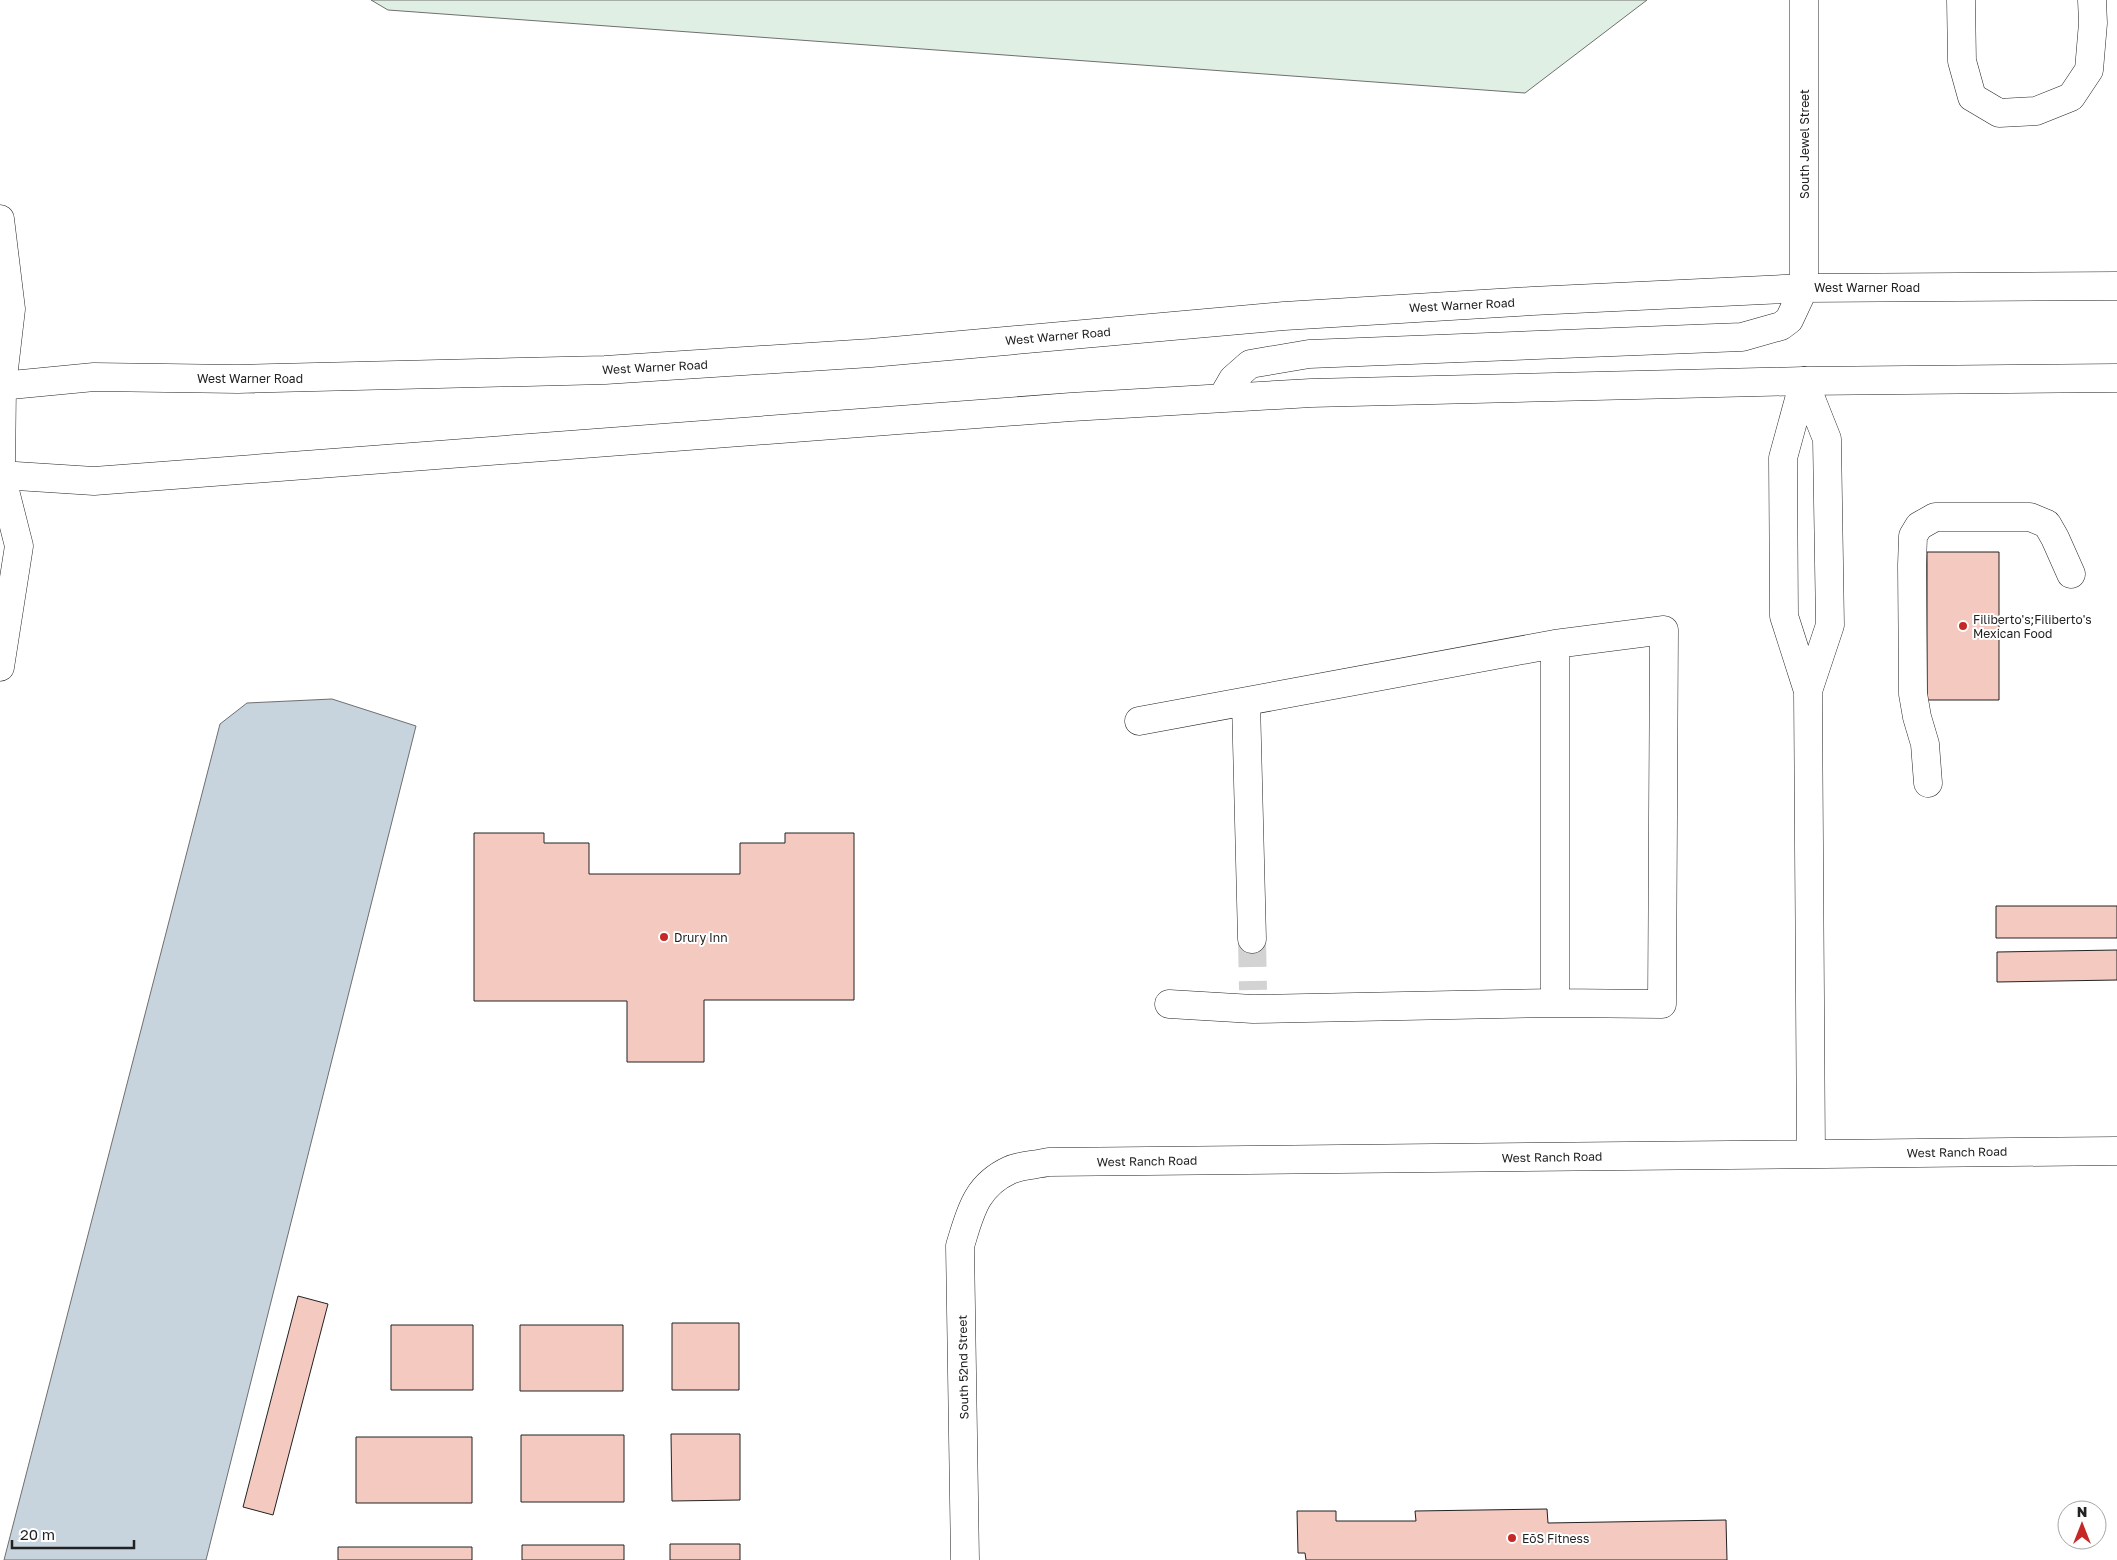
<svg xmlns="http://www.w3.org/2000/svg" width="2117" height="1560" font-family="'Golos Text',sans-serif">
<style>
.green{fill:#e0efe3;stroke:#6f6f6f}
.water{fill:#c7d3dd;stroke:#6f6f6f}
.building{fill:#f3c9c0;stroke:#222}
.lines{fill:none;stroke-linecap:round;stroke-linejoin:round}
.minor-tunnel{stroke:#d3d3d3;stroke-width:28;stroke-dasharray:28 14;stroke-linecap:butt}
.minor-casing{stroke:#222;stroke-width:29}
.major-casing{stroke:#222;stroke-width:29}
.highway-casing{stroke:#222;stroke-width:29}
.minor{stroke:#fff;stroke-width:28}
.major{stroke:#fff;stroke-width:28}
.highway{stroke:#fff;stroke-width:28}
.poi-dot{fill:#c62828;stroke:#fff;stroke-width:2}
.labels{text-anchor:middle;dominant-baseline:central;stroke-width:4;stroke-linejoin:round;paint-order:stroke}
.street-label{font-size:12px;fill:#222;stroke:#fff}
.poi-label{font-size:12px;fill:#222;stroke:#fff;text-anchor:start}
</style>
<rect width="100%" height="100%" fill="#fff"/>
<path class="green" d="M371,0H1647L1525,93L388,10Z"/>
<path class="water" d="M332,699L416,726L206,1560H4L220,724L247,703Z"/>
<path class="building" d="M1927,552H1999V700H1927Z
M474,833H544V843H589V874H740V843H785V833H854V1000H704V1062H627V1001H474Z
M1996,906H2117V938H1996Z
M2117,950V980L1997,982V952Z
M298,1296L328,1304L273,1515L243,1507Z
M672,1323H739V1390H672Z
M391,1325H473V1390H391Z
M520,1325H623V1391H520Z
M671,1434H740V1500L672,1501Z
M521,1435H624V1502H521Z
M356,1437H472V1503H356Z
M1547,1509L1548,1523L1726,1520L1727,1560H1306L1305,1553H1298L1297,1511H1336V1521H1416L1415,1511Z
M670,1544H740V1560H670Z
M522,1545H624V1560H522Z
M338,1547H472V1560H338Z"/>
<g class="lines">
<path class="minor-tunnel" d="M1252,939L1253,990"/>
<g class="minor-casing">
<path id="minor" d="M1961,0L1962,61L1972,97L1999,113L2036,111L2071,97L2089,70L2093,23L2092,0
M1804,288V0
M1804,381L1783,458L1784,616L1808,691L1811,1154
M1804,381L1827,439L1830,625L1808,691
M1555,644V1003
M1246,702L1252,939
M1139,721L1555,644L1664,630L1662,1004L1555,1003L1253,1009L1169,1004
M1928,783L1925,744L1917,717L1913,694L1912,565L1913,536L1919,526L1935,517H2030L2047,524L2055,538L2071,574
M965,1560L960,1246C970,1214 975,1186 1010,1170C1021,1165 1036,1165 1048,1162L2117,1151"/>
</g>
<g class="major-casing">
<path id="major" d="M0,386L94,377L238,379L605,370L871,353L1284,316L1532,301L1804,288L2117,286
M1222,398L1233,379L1250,364L1309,354L1742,337L1781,326L1789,320L1804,288
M0,475L94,481L1071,407L1311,393L1804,381L2117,378"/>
</g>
<g class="highway-casing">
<path id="highway" d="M0,219L11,309L2,386L1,475L19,546L0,667"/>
</g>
<use href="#minor" class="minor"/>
<use href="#major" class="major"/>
<use href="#highway" class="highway"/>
</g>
<g class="poi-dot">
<circle cx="1963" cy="626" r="5"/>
<circle cx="664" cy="937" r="5"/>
<circle cx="1512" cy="1538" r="5"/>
</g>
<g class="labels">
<g class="street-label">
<text transform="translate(1804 144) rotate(-90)">South Jewel Street</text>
<text x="1867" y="287">West Warner Road</text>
<text transform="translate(1462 305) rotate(-3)">West Warner Road</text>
<text transform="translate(1058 336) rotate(-5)">West Warner Road</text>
<text transform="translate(655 367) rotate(-3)">West Warner Road</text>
<text x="250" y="378">West Warner Road</text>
<text transform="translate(1957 1152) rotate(-1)">West Ranch Road</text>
<text transform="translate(1552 1157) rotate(-1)">West Ranch Road</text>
<text transform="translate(1147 1161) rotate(-1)">West Ranch Road</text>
<text transform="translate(963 1367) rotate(-91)">South 52nd Street</text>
</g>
<g class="poi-label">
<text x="1973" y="619">Filiberto's;Filiberto's<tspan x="1973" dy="14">Mexican Food</tspan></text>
<text x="674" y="937">Drury Inn</text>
<text x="1522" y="1538">EōS Fitness</text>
</g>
</g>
<g transform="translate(2082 1525)"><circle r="24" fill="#ffffff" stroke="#a7a7a7"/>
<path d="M0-4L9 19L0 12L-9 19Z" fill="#c62828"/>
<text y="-8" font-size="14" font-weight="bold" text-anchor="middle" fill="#222222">N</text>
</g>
<path d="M12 1540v8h122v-8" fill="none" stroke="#222222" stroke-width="2.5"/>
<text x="20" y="1540" font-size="15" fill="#222222" stroke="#ffffff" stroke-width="4" paint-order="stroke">20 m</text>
</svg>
